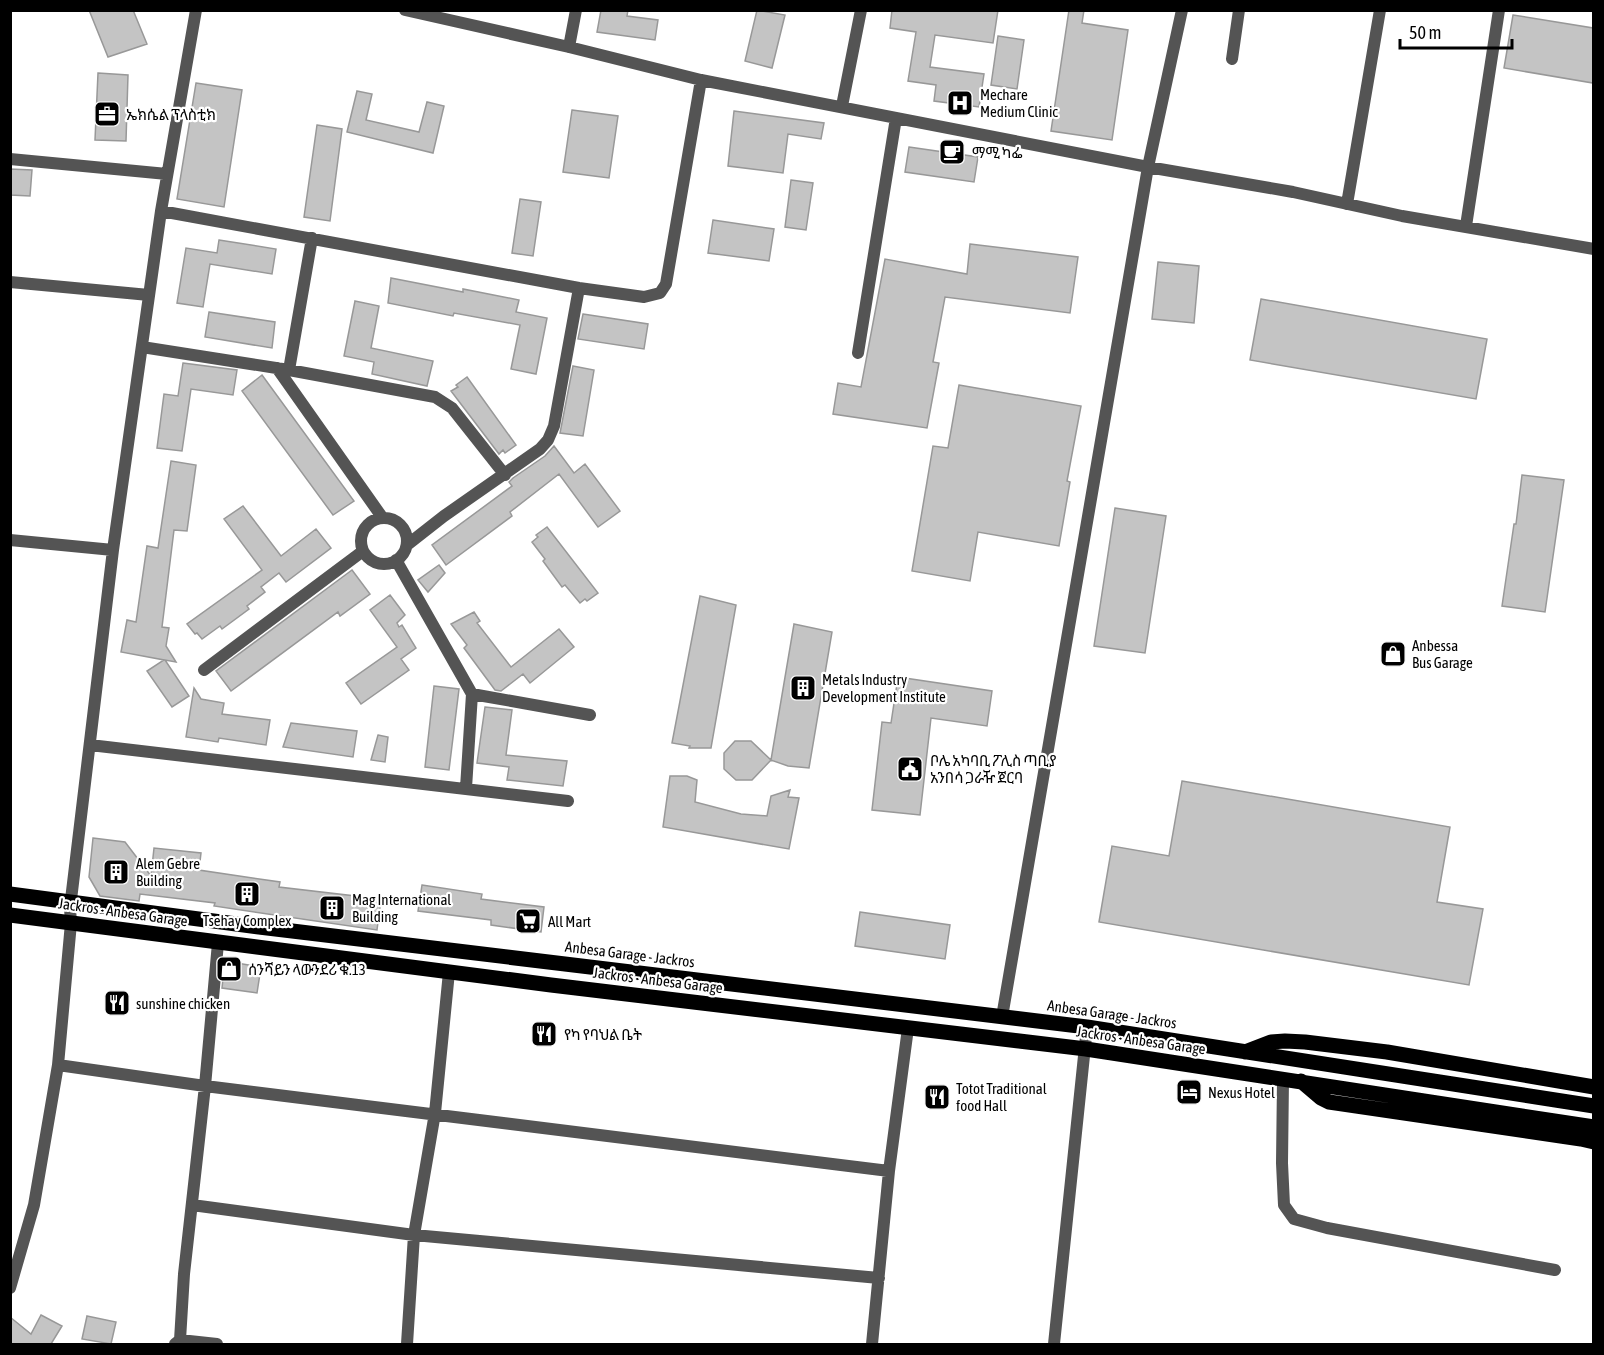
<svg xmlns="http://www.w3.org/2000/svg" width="1604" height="1355" font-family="'Asap Condensed','Noto Sans Ethiopic',sans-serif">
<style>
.building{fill:#c4c4c4;stroke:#989898;stroke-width:1.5}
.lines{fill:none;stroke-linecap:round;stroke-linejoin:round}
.minor{stroke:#545454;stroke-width:12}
.primary{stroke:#000;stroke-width:15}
.labels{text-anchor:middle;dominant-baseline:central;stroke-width:4.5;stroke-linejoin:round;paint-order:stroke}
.poi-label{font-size:15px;fill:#000;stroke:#fff;text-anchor:start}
.street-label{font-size:15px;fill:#000;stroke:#fff}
</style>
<rect width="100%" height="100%" fill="#fff"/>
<path class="building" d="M89,10H133L147,44L108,57Z
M601,10H628L627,16L658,20L655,40L597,32Z
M757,10L785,15L772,68L745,61Z
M892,10H998L993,43L935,35L930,67L984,74L979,107L934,101L936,85L908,81L916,32L890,28Z
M1069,10H1084L1082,23L1128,30L1112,140L1051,131Z
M1513,15L1593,28V83L1504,68Z
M998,36L1024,40L1017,89L991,85Z
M98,73L128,75L126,141L95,140Z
M196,83L242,90L224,207L177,199Z
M357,91L372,94L366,120L419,132L427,102L444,106L433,153L347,132Z
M572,110L618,116L609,178L563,172Z
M734,111L824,123L821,139L788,134L783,173L728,166Z
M317,125L342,129L330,221L304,217Z
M909,147L978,157L974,182L905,172Z
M10,169L32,170L30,196L10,195Z
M791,180L813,183L806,230L785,227Z
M520,199L541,202L533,256L512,253Z
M713,220L774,229L769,261L708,253Z
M219,240L276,249L272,274L210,264L203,307L177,303L186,248L217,253Z
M970,244L1078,257L1070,313L945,297L933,362L939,363L927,428L833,414L838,383L861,387L885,259L967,274Z
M1158,262L1199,266L1194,323L1152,319Z
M391,278L463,292V289L519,300L516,312L547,318L536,374L511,369L520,325L454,313L453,316L388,303Z
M1261,299L1487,339L1476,399L1250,360Z
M355,301L379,306L371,348L433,361L427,386L372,374L374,362L344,356Z
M209,312L275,322L272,348L205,337Z
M583,314L648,324L644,349L578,339Z
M183,363L237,370L233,395L191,389L182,451L157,448L164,394L178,396Z
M573,366L594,370L583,436L560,433Z
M262,375L354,501L333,515L242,391Z
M467,377L516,445L505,453L503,450L499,454L451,391L458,387L456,385Z
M959,385L1081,406L1067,481L1070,482L1059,546L978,532L970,581L912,571L933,446L948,448Z
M554,446L574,473L585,464L620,511L598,527L559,474L510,512L512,516L446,565L432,545L512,486L509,482L513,478L545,456Z
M171,461L196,465L187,531L174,530L162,627L169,628L166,646L176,662L165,660L189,696L172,707L147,671L164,660L121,652L127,620L136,622L147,546L158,548Z
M1522,475L1564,480L1545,612L1502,606L1514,524H1516Z
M243,506L281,556L316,529L331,548L286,582L279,573L261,587L265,592L247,606L249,609L222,629L220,626L202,639L197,633L195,634L187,624L262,570L224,519Z
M1115,508L1166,516L1145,653L1094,646Z
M547,527L598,593L587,601L585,599L580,603L565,585L562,587L543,561L545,559L532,542L538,537L536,535Z
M439,565L445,573L428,592L418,580Z
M352,570L370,594L340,616L338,612L231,691L216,671Z
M390,595L405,615L397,623L399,627L402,625L416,648L401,659L409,670L361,704L346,683L397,647L370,610Z
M700,596L736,605L711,748H689L690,746L672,743Z
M474,612L480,621L477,623L511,667L559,629L574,647L530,683L523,674L501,691L495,690L464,648L467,645L451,624Z
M794,624L832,632L809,768L788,766L771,760L752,780H736L724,769V753L735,741H751L771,760Z
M898,677L992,691L987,726L931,718L920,815L872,810L882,722L891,723Z
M434,686L459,689L449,770L425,767Z
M194,688L201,699L224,703L222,714L270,720L266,745L219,738L218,742L186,737Z
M485,707L512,710L506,755L567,761L563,786L507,780L509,767L477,763Z
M291,723L357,731L353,757L283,747Z
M378,735L388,737L385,762L371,760Z
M670,776H687L697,780L695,802L741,814L767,816L771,796L790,790L788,797L799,798L789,849L663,827Z
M1182,781L1450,827L1437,902L1483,909L1469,985L1099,922L1112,846L1169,856Z
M93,838L125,842L151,876L154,848L201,853L199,870L280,882L279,887L381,899L377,930L214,906L215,903L140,894L139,901L100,896L89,877Z
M422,885L482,894L481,899L544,907L541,932L491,925V920L418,911Z
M860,912L950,925L945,959L855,946Z
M225,961L261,967L257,993L222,988Z
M41,1315L62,1326L51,1344H10V1317L31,1334Z
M87,1316L116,1322L111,1344L82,1339Z"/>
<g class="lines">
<path class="minor" d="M405,10L569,47L701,80L1148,167L1293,192L1402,216L1594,249
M569,47L576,10
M1232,59L1239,10
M842,106L861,10
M10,159L167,174
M1347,204L1380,10
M161,211L579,288L644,297L660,293L666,284L701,80
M1466,226L1499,10
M10,282L149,295
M142,347L289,370L435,397L452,408L505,475
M858,353L896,118
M277,368L382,517
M289,370L312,238
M361 541a23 23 0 1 1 46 0a23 23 0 1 1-46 0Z
M10,540L113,550
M407,545L444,516L540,449L548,440L554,426L579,288
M396,560L472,694L466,788
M204,670L363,551
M472,694L590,715
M90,745L568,801
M1002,1017L1148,167L1182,10
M58,1065L205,1086L889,1171
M1283,1079L1282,1163L1284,1205L1294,1219L1327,1228L1555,1270
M192,1205L414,1235L879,1278
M10,1288L34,1205L58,1065L71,923L70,908L113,550L161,211L196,10
M180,1340L217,1344
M175,1344L180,1340L184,1274L205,1086L218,943
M407,1344L414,1235L435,1113L449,972
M872,1344L889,1171L908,1028
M1054,1344L1087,1027"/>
<path class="primary" d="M10,894L259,927L1087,1027L1594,1106
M10,915L551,985L1086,1049L1594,1127
M1245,1052L1271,1042L1285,1041L1305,1042L1387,1052L1594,1087
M1301,1081L1321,1098L1329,1102L1581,1139L1594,1142"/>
</g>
<defs>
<g id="hospital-square" transform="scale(1.35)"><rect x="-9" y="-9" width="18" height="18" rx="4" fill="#000" stroke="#fff"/><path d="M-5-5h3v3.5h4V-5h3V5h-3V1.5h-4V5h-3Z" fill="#fff"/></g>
<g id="office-square" transform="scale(1.35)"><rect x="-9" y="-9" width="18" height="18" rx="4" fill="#000" stroke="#fff"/><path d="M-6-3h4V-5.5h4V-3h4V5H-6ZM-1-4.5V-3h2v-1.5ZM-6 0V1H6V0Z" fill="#fff"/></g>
<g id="cafe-square" transform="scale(1.35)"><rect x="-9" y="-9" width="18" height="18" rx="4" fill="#000" stroke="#fff"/><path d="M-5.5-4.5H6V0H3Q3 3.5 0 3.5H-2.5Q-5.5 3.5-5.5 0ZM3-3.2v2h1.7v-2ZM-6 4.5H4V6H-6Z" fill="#fff"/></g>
<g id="shop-square" transform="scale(1.35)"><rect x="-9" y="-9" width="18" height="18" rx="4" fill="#000" stroke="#fff"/><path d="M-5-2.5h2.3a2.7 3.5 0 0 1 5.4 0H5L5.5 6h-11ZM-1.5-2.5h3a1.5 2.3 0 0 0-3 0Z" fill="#fff"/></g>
<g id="building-square" transform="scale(1.35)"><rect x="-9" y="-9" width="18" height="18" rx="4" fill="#000" stroke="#fff"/><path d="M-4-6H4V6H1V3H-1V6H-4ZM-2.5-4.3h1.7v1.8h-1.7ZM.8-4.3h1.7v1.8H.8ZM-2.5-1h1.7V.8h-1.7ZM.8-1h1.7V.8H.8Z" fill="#fff"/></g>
<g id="civic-square" transform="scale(1.35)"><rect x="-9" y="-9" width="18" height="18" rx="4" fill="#000" stroke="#fff"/><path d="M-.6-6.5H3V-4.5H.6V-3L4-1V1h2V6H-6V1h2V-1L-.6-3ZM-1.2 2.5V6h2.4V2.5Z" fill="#fff"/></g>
<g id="supermarket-square" transform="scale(1.35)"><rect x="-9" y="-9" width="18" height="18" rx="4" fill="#000" stroke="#fff"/><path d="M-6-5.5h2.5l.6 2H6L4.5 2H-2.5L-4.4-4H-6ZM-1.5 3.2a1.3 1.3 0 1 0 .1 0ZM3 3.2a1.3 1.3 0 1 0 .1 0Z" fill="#fff"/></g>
<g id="restaurant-square" transform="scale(1.35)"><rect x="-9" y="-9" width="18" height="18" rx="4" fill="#000" stroke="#fff"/><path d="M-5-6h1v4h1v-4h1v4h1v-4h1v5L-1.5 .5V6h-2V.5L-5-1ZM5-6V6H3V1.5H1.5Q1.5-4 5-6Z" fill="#fff"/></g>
<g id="hotel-square" transform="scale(1.35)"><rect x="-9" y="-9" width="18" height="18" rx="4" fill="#000" stroke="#fff"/><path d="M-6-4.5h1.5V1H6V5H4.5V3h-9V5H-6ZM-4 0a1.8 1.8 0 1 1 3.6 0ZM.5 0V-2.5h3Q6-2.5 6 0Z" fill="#fff"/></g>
</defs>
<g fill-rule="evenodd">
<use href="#hospital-square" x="960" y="103"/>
<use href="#office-square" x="107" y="114"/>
<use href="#cafe-square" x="952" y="152"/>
<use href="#shop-square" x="1393" y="654"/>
<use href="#building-square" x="803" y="688"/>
<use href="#civic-square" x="910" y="769"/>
<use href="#building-square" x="116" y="872"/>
<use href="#building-square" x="247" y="894"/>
<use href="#building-square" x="332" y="908"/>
<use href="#supermarket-square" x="528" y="921"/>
<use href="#shop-square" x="229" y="969"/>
<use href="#restaurant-square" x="117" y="1003"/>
<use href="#restaurant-square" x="544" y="1034"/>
<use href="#hotel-square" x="1189" y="1092"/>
<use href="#restaurant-square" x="937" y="1097"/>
</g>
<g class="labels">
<g class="poi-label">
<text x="980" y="94">Mechare<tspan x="980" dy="17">Medium Clinic</tspan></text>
<text x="126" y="114">ኤክሴል ፕላስቲክ</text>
<text x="972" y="152">ማሚ ካፌ</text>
<text x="1412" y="645">Anbessa<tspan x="1412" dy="17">Bus Garage</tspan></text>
<text x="822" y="679">Metals Industry<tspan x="822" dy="17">Development Institute</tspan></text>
<text x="930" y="760">ቦሌ አካባቢ ፖሊስ ጣቢያ<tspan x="930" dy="17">አንበሳ ጋራዥ ጀርባ</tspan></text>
<text x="136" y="863">Alem Gebre<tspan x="136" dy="17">Building</tspan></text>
<text x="352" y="899">Mag International<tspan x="352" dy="17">Building</tspan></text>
<text x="247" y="920" text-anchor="middle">Tsehay Complex</text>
<text x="548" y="921">All Mart</text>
<text x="248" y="969">ሰንሻይን ላውንደሪ ቁ.13</text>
<text x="136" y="1003">sunshine chicken</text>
<text x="564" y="1034">የካ የባህል ቤት</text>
<text x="956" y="1088">Totot Traditional<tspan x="956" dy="17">food Hall</tspan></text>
<text x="1208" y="1092">Nexus Hotel</text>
</g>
<g class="street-label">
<text transform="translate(123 912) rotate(8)">Jackros - Anbesa Garage</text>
<text transform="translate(630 954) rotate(7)">Anbesa Garage - Jackros</text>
<text transform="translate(658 980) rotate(7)">Jackros - Anbesa Garage</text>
<text transform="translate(1112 1014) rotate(8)">Anbesa Garage - Jackros</text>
<text transform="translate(1141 1040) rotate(8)">Jackros - Anbesa Garage</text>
</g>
</g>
<rect width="1604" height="1355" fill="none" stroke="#000000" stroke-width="24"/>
<path d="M1400 39v9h112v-9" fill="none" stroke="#000000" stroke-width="3"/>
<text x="1409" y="39" font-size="18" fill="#000000" stroke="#ffffff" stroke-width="4.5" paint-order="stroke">50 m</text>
</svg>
